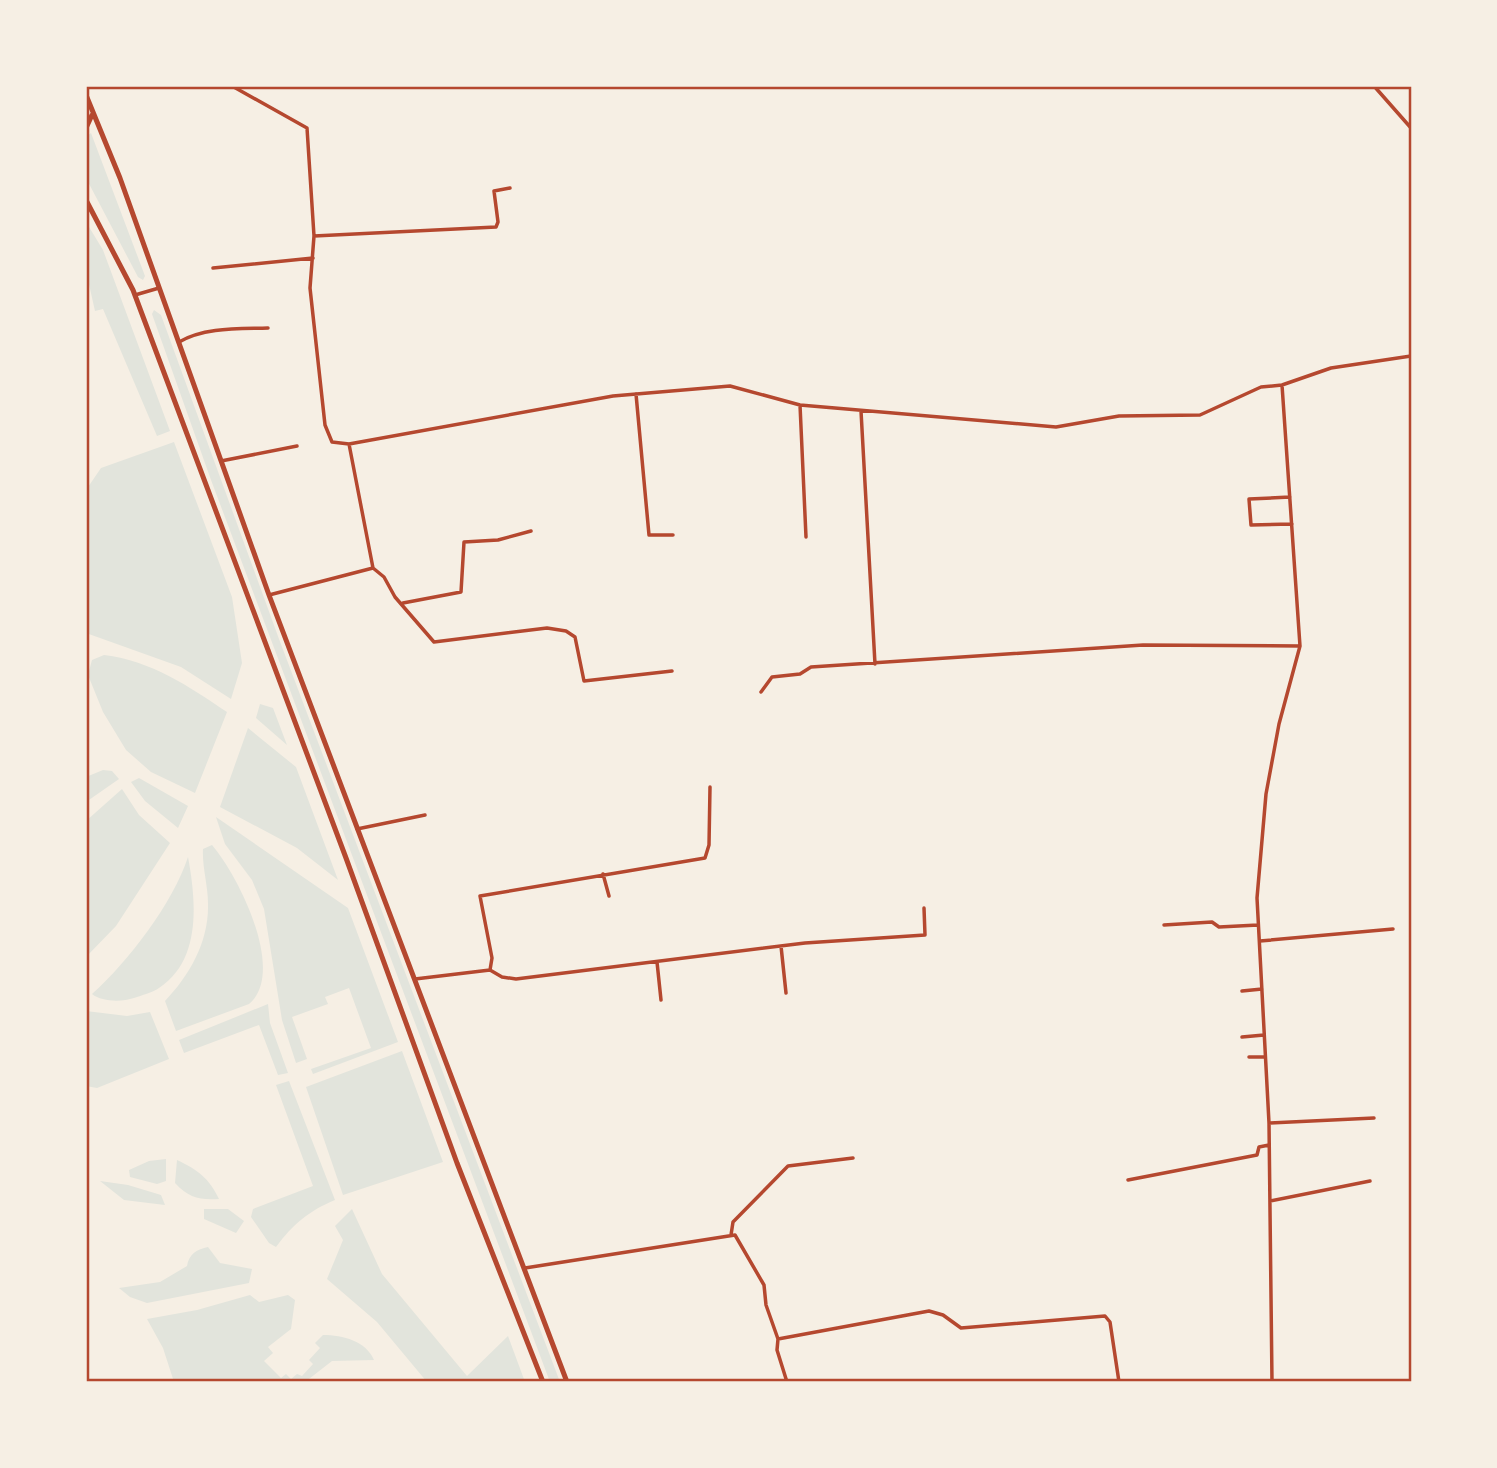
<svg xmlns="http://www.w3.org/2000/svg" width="1497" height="1468" font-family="Lato,sans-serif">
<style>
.green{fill:#e2e4dc}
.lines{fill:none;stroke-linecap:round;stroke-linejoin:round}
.minor{stroke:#b5482f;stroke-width:3.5}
.secondary{stroke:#b5482f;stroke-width:5}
.neatline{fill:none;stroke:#b5482f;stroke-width:2.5}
</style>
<rect width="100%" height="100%" fill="#f6efe4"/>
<path class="green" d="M91,133L145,276L143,280L138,277L86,178V137Z
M86,222L103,250L170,431L157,436L103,309L95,311L86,271Z
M154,310L161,315L279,639L560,1382H550L211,480L152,314Z
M174,442L232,597L242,663L231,699L181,667L86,633V490L101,468Z
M104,655C152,661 188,686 227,712L195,793L151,772L126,750L103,712L88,675L92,660Z
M260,704L273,708L287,745L256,718Z
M248,728L296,767L338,880L297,848L220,807Z
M103,770L112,771L119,779L86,802V777Z
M139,778L188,806L178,828L145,801L131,782Z
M122,789L139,815L170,843L116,926L86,957V821Z
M216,817L348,908L398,1042L313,1074L311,1069L371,1048L349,988L325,997L328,1004L292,1017L307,1059L296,1063L282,1020L264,909L252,880L225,844Z
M212,845C238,875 287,972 249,1004L176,1031L165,1001C190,975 209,941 208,904C208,885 202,867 203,849Z
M188,857C196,900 202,960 159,988C152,993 142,995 134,998C122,1002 102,1002 92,994C128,962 173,903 188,857Z
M268,1004L270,1023L288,1073L278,1075L259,1025L184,1053L179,1040Z
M86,1011L127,1016L150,1012L169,1059L97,1088L86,1086Z
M402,1051L443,1162L343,1195L306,1087Z
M289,1081L335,1200C309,1211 294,1223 276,1247L269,1243L251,1217L253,1209L313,1186L276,1085Z
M166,1159V1181L157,1184L130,1177L129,1170L149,1161Z
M177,1160C198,1170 209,1178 219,1199C199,1200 189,1198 175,1183Z
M100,1181L128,1185L161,1195L165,1205L124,1200Z
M204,1209H228L244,1221L236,1233L204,1219Z
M352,1209L382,1274L467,1376L508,1336L525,1382H427L377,1322L327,1279L343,1240L335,1226Z
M208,1247L220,1263L252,1269L249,1283L147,1303L130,1297L119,1288L160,1282L187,1266C189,1254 197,1249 208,1247Z
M250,1295L259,1302L288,1295L295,1300L291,1329L268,1347L273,1353L264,1361L281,1378L286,1374L291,1379L297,1374L302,1376L313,1364L309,1360L320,1348L315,1343L323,1335C343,1335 366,1341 374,1360L332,1361L305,1382H174L163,1348L147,1319L197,1310Z"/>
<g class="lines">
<path class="minor" d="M232,86L307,128L314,236L310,288L325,425L332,442L349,444L613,396L730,386L800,405L1056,427L1119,416L1200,415L1261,387L1282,385L1331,368L1411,356
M1374,86L1411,128
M314,236L496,227L498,222L494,191L510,188
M213,268L313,258
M135,295L159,288
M179,342C205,327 239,329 268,328
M636,394L649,535H673
M800,405L806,537
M861,411L875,664
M221,461L297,446
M1290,497L1249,499L1251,525L1292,524
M373,568L384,577L395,597L434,642L547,628L566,631L575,637L584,681L672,671
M269,595L373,568L349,444
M403,603L461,592L464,542L498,540L531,531
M761,692L772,677L800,674L811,667L1143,645L1300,646
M357,829L425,815
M603,874L609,896
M1164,925L1212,922L1219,927L1258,925
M1260,941L1393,929
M781,946L786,993
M657,962L661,1000
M490,970L502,977L516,979L805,943L925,935L924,908
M415,979L490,970L492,958L480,896L705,858L709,845L710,787
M1242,991L1262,989
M1242,1037L1264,1035
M1249,1057H1265
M1269,1123L1374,1118
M1128,1180L1257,1155L1259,1147L1269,1145
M1270,1201L1370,1181
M731,1235L733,1222L788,1166L853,1158
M525,1268L735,1235L764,1285L766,1305L778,1339
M787,1382L777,1350L778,1339L929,1311L943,1315L961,1328L1105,1316L1110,1322L1119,1382
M1272,1382L1269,1123L1257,898L1266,794L1279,724L1300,646L1282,385"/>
<path class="secondary" d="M86,95L120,178L269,595L567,1382
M86,128L92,115
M86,200L133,290L346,858L457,1163L543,1382"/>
</g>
<rect width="1497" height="1468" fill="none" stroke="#f6efe4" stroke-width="175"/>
<rect x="88" y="88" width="1322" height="1292" class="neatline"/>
</svg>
